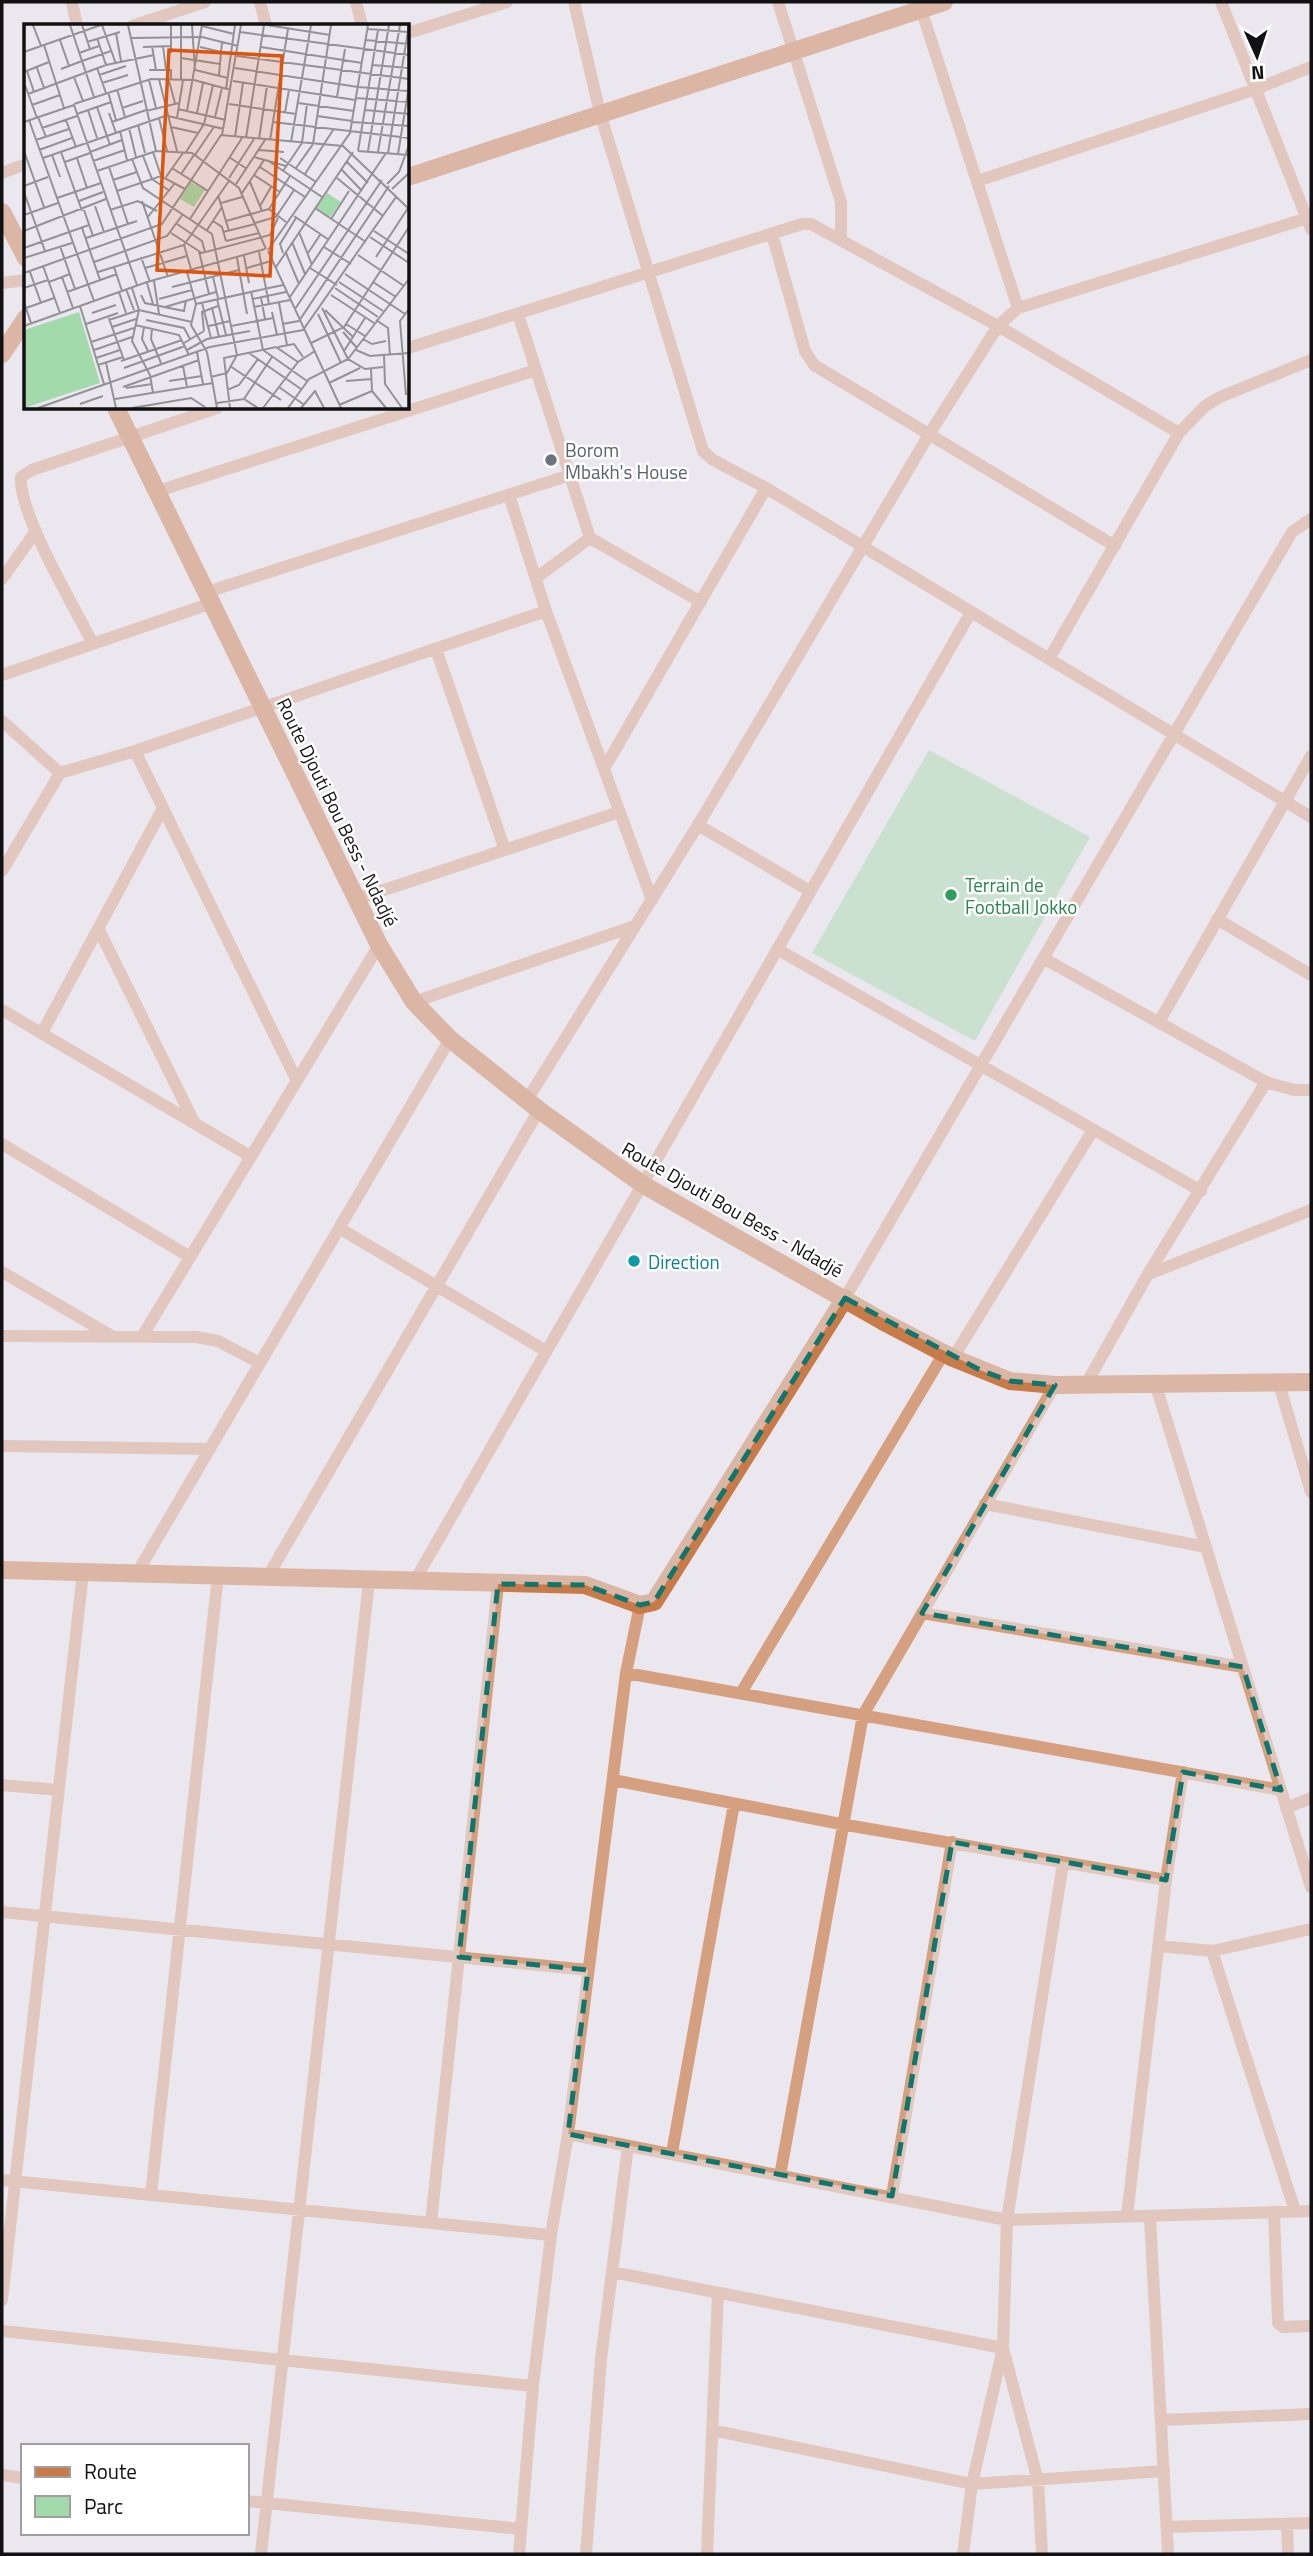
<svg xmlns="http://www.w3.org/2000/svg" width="1313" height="2556" font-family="'Titillium Web',sans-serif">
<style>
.green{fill:#a3daab}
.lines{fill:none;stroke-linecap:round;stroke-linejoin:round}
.street{stroke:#d5a080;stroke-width:12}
.secondary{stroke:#c87a49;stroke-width:18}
.marked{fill:none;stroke:#0f766e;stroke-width:5;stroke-dasharray:14 9;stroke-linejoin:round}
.worship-dot{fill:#6b7280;stroke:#fff;stroke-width:2.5}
.leisure-dot{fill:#2e9e5b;stroke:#fff;stroke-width:2.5}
.culture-dot{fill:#0f9aa8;stroke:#fff;stroke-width:2.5}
.labels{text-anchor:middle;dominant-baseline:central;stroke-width:5;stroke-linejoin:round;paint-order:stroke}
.worship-label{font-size:19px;fill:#5b616d;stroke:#fff;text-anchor:start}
.street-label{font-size:19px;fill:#111012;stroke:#fff}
.leisure-label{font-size:19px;fill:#27864d;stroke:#fff;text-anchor:start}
.culture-label{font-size:19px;fill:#0d838f;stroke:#fff;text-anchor:start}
.inset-road{fill:none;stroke:#949197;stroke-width:2}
.view{fill:#dd550c;fill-opacity:0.15;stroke:#dd550c;stroke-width:3.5}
.inset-edge{fill:none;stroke:#111012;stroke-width:3.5}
</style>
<rect width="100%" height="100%" fill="#ebe7ef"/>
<path class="green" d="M929,750L1090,837L975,1041L812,953Z"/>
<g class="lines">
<path class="street" d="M72,2L77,26
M260,2L266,26
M356,2L362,26
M574,2L600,113L703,451L713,460L766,488L1311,817
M778,2L841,202V239
M1221,2L1311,229
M921,9L1018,308
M132,26L205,2
M408,33L507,2
M2,173L26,164
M977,181L1256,89L1311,67
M772,234L805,351L814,365L1115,546
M2,283L26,280
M518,314L590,538L701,602
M408,348L802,224H811L998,326L1179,433
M158,491L536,370
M509,495L546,611L652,900
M536,578L590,538
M2,579L36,531
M207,592L570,475
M93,644C75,608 18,513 21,477L32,470L217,408
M436,649L505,850
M1049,659L1179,433L1205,406L1220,397L1311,360
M2,675L212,603
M2,721L60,773
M135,751L296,1079
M604,769L766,488
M698,825L810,891
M2,871L60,773L135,751L546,611
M357,899L619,812
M1217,919L1311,975
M99,930L194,1122
M777,949L1201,1191
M1043,958L1266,1082L1294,1090H1311
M414,1002L635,926
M2,1010L250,1156
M1159,1022L1311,756
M42,1033L163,808
M527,1100L698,825L930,433L998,326L1018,308L1311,217
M2,1144L190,1257
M339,1228L546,1351
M2,1272L110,1335
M1149,1274L1311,1210
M845,1298L1292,532L1311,519
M143,1335L379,945
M2,1336L196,1337L218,1341L260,1363
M953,1358L1093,1130
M1279,1384L1311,1492
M1085,1386L1148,1274L1266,1082
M1156,1386L1311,1887
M2,1446L210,1449
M985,1504L1206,1547
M137,1573L450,1039
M268,1576L539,1110
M414,1582L971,612
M922,1613L1243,1667
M626,1673L1281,1790
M741,1693L944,1353
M613,1780L841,1824L1166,1880
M2,1785L58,1790
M1286,1808L1311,1798
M2,1912L588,1970
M1159,1946L1212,1951L1311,1929
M1212,1951L1295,2211
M568,2134L1007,2220L1311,2211
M672,2153L734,1804
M780,2176L863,1715L1055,1385
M2,2180L551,2235
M151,2195L218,1575
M892,2196L952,1842
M1274,2212L1278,2323L1283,2327L1311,2326
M1127,2216L1166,1880L1183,1772
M1150,2217L1168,2554
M431,2223L498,1584
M612,2272L1003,2348L1038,2481L1042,2554
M2,2300L83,1572
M2,2331L533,2386
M1161,2420L1311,2414
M712,2430L972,2484L1164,2471
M2,2475L23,2478
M247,2501L521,2529
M1287,2525L1288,2554
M1167,2527L1311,2523
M261,2554L369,1581
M519,2554L533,2386L551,2235L568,2134L626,1673L640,1605
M586,2554L601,2359L628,2146
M707,2554L718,2293
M963,2554L972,2484L1003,2348L1007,2220L1063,1863"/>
<path class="secondary" d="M408,177L944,2
M2,212L26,258
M2,354L26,318
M116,408L379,945L414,1002L450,1039L539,1110L642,1184L884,1322L953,1358L1010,1381L1055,1385L1311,1382
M2,1570L585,1585L640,1605L654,1602L845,1298"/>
</g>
<path d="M0 0H1313V2556H0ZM845,1298L982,1371L1010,1381L1055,1385L922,1613L1243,1667L1281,1790L1183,1772L1166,1880L952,1842L892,2196L568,2134L588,1970L459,1957L498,1584L585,1585L640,1605L654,1602Z" fill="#ebe7ef" fill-opacity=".55" fill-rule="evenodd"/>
<path class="marked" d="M845,1298L982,1371L1010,1381L1055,1385L922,1613L1243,1667L1281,1790L1183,1772L1166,1880L952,1842L892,2196L568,2134L588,1970L459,1957L498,1584L585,1585L640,1605L654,1602Z"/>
<circle class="worship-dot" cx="551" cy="460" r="7"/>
<circle class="leisure-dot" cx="951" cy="895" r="7"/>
<circle class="culture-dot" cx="634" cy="1261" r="7"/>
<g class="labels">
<g class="worship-label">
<text x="565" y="449">Borom<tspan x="565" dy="22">Mbakh's House</tspan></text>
</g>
<g class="street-label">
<text transform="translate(338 812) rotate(64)">Route Djouti Bou Bess - Ndadjé</text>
<text transform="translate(733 1209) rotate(30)">Route Djouti Bou Bess - Ndadjé</text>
</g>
<g class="leisure-label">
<text x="965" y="884">Terrain de<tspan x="965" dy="22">Football Jokko</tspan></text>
</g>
<g class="culture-label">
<text x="648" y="1261">Direction</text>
</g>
</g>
<g transform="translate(24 24)">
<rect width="385" height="385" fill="#ebe7ef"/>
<path d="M167,158L181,166L170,183L156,175ZM303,169L317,178L306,193L292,184ZM55,288L76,359L0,384V306Z" fill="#a3daab"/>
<path class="inset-road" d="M9,1L17,22M46,1L70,73M58,1L66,25M78,1L92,40M104,1L132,127M157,1V55M168,1L171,46L204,54M243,1L306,11M178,2L210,10M344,5L384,8M216,8L385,31M92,9L97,37M73,14L82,41M107,14L178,13L214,22M36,16L45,42M342,16L385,20M63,18L96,8M20,21L40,84M128,22L132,46M139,22L142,46M119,23L147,22M176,23L197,28M237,23L338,39M0,28L77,1M55,29L75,22M147,29V1M213,32L385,55M157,34L196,40M58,37L87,27M348,41L385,44M13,44L20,64M73,44L82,69M211,44L334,63M37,45L58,37M125,46H147V56M3,47L10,68M0,48L25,38M75,51L102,42M195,51L198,18M50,53L59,77M135,55L153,127M125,56L132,84M145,57L151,79M209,57L331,76M78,59L104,51M1,61L13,94M334,63L384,67M93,65L101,93M202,65L211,1M84,68L92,96M4,70L82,41L130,31M313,73L321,25M332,74L385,78M274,79L330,87M50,80L127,55L170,56L207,66M205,80L272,90M8,81L36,71M73,83L86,121M98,84L119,77M154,85L202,96M64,86L73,114M341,86L385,90M122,87L155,79M163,87L178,1M261,88L265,66M85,89L92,109M173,89L179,59M53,90L87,78M144,92L200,105M293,92L328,97M14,93L22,113M191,93L198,64M135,94L143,127M153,94L159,56M5,96L70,277M42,96L52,123M0,98L50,81L73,147L132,127L168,129L215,164L242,225M88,98L122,86M249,98L385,114M328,98L385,102M114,101L121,129M147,103L174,109M18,104L53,92M105,104L112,133M96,107L103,136M198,111L217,1M211,113L219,59M222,114L240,1M235,115L243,62M12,116L45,105M246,116L264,5M267,118L287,1M15,126L48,114M235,126L260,128M0,127L20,183M334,127L354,6M334,127L385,131M344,127L365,1M37,128L58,187M66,128L98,116M129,128L137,152M162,128L180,100L189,61M354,128L376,1M364,129L385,1M374,130L385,62M28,131L36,153M171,131L190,103M119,132L128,155L146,167M205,133L223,145M230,133L262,142M19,134L144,91M53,134L63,164M256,134L292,158M108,135L119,164L188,210L213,331L203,349L187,353M243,136L298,173M69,137L101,126M41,138L66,129M323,138L344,159M85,143L104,200M236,143L281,173M148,144L184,167M272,144L289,120L307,1M318,146L338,167M73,147L113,261M259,147L278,119L283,80M157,150L170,131M281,150L309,106M230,151L256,168M142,153L159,129M205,154L230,115M313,154L359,192M89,156L113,148M226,158L238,187M212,160L241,116M363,160L375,148L385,121M0,162L24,153M368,165L385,149M93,167L137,152L161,165M0,168L21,227M218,169L240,136M194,171L205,207M33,174L77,159M55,177L79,168M118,177L144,253M197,179L218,173M71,182L80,208M236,182L247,163M291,184L342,218M245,185L262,198M60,186L69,212M86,186L114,177L133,187M0,191L34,179M270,192L305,216M123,194L151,159M166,195L218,114M307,195L325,167M189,197L198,203L202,217M202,197L245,185L266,152M231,199L252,193L270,166M153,200L178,217L181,228M58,204L76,256M183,206L198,183M0,207L82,175M350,207L385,230M199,208L231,200M275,208L288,241M147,209L178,229L246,211L254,194M346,213L385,239M62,214L113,197M202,217L235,209M268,218L281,250M160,221L167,245M36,222L51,265M300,223L327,240M0,224L65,201M244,226L326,109L344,1M175,227L185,270M244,227L317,384M235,228L245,280M259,229L256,220L272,194M262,229L275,260M284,229L296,211M334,231L380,262M220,232L225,259M117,233L126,258M352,233L384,184M0,234L48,219M213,234L223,290M70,238L143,212L159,190M19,242L36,289M90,243L98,267M252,243L329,128M121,244L163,232M223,244L247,237M286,244L313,261M6,248L17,279M74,248L160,221L205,157M163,248L172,280L167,301L183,328L193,384M0,249L138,200L197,111L319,122L385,185M321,250L381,290M38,253L49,284M189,253L194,274M130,257L135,290M25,258L46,250M315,258L359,287M349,258L372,273M123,259L129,280M148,263L215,246M0,264L24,256M108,264L115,286L108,317L126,351L129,369M311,264L354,293M102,265L110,286M227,267L239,326L283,357M43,268L93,250M95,268L102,289M117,271L121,279L160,287L162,276M307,271L350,299M266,273L362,129M237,274L241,295M135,275L168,266M193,275L202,311M229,275L262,268M0,278L7,299M178,279L187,314M255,279L263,321M172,280L259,261M56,282L80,360M141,283L192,268M230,283L266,276M2,284L30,274M188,284L195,313M298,284L324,335L341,345L359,343M271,285L358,156M301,286L329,313M248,288L253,311M68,289L92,281M294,290L317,339M84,292L100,336M85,296L115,286L168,298M122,296L160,304L166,315M352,296L364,304L366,331M62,300L94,289M258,300L275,297L365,162M322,300L341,312M111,301L155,311L165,331M0,302L123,258L241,225M185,302L206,297M207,302L249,294M88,303L112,295M120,303L118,315L124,327M128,305L127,315L137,339M180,307L178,288L194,282M319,308L333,324M339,315L348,320L362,317M67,318L110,304M160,319L180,307M287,319L320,303L385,203M254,323L270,320L279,333M70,326L108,313M163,326L183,315L226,307M332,326L346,332L385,329M320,327L341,294M173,328L179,360M225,329L277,365M360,331L361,360L378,384M72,334L96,326M97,337L158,316M82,339L92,384M74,341L99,333M159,342L163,363M206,342L257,376M100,344L161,322M347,345L348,367L362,384M145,357L178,352M322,357L348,355M305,359L336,344M99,363L175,336M255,363L279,380M102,364L128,360M203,366L215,361L234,335M382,371L376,297L385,285M91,375L189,359M220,375L248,333M193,379L220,375L234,384M56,380L79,372M315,381L348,367M14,384L186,323L279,306L372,173M108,384L167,374L181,383M206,384L200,334L252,323L274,338M239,384L274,338L291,327M264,384L285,355L324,335L385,255M277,384L291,367L300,384"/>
<path class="view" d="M145,26L258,32L246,252L133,246Z"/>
<rect width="385" height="385" class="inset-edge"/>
</g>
<rect width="1313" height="2556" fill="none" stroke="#111012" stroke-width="7"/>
<rect x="21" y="2444" width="228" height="91" fill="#ffffff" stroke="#a09fa0" stroke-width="2"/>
<rect x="35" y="2467" width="35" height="10" fill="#c87a49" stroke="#a09fa0" stroke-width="2"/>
<text x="84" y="2479" font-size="21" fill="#111012">Route</text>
<rect x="35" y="2496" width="35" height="21" fill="#a3daab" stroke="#a09fa0" stroke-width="2"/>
<text x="84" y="2514" font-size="21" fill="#111012">Parc</text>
<g transform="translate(1257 56) rotate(177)" stroke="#ffffff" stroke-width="5" paint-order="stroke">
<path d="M0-5L12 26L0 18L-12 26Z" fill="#111012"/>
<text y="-10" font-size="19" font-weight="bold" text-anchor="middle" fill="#111012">N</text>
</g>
</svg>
